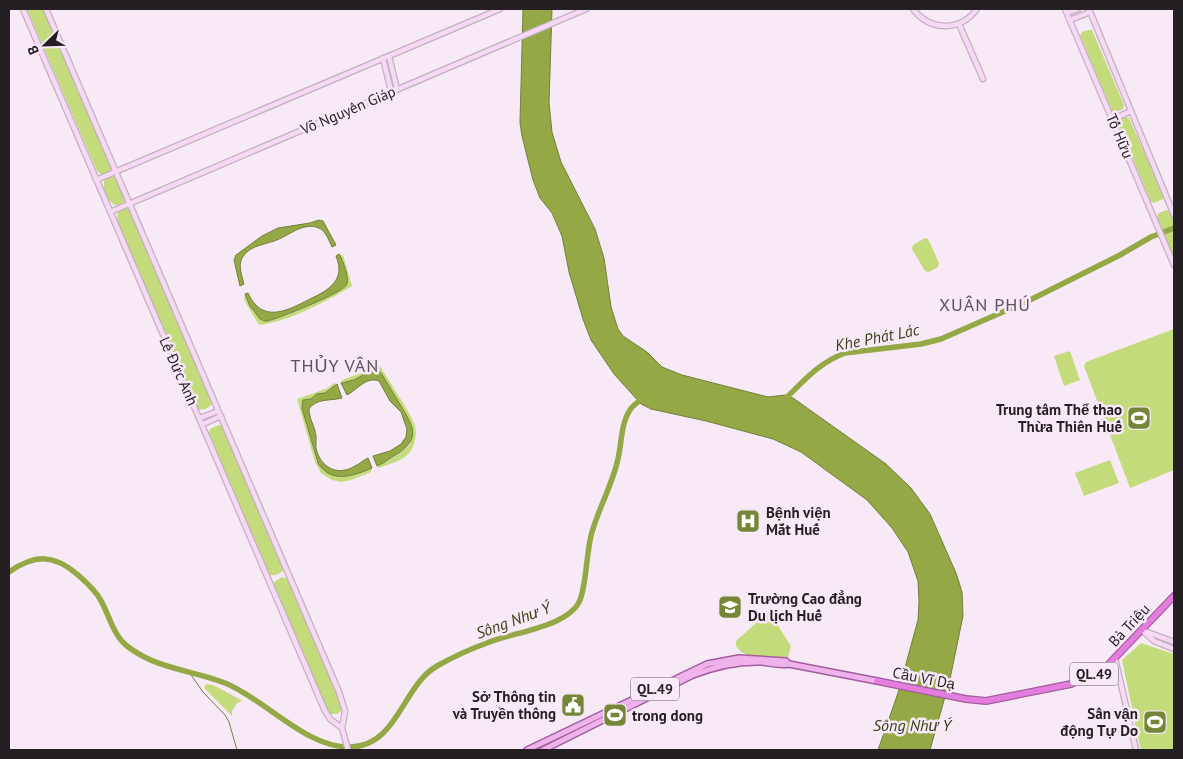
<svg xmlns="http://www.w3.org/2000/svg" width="1183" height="759" font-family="'PT Sans',sans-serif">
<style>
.green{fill:#c4db7b}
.water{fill:#94a945;stroke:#72803b}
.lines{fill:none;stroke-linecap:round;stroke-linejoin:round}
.stream{stroke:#72803b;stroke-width:1}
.river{stroke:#94a945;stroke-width:5.5}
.secondary-casing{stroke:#c0b2be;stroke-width:7}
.primary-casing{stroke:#a15d9d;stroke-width:8}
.highway-casing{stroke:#a15d9d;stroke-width:8}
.secondary{stroke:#f7d8f5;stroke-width:4.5}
.primary{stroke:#efb2eb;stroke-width:5}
.highway{stroke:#e47ede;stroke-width:5.5}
.labels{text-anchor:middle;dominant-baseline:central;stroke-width:5;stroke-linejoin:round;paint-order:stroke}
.shield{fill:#f7e9f6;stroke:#635c62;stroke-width:1}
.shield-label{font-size:14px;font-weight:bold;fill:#241f23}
.street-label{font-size:15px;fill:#241f23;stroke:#f7e9f6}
.poi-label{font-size:15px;font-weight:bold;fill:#241f23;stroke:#f7e9f6;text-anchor:end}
.water-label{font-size:16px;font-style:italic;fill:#374016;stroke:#f7e9f6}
.quarter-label{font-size:18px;letter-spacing:1px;fill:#5e525d;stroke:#f7e9f6}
</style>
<rect width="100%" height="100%" fill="#f7e9f6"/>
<path class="green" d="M27,9H45L111,165C112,171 108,174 102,175L97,171Z
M1088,30H1092L1124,105L1123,109L1116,112L1112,111L1080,35L1082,32Z
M1126,117L1129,118L1164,196L1163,199L1154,203L1151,202L1118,123L1120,119Z
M113,176C120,180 126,196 124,203C110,212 100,189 105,179Z
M123,208H127L132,212L213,402C210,408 204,411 198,409L117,220L118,212Z
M1166,210L1170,211L1174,222V259L1157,217L1159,213Z
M925,238L928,239L939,263L938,267L929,272L925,271L912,249L913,245Z
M339,254L343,255L352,286C327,301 288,322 259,325L244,300L245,294L253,311L262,321C266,321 269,321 273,320C284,317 343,293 347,284C350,276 343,261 339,254Z
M1174,329V470L1130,488L1084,366L1086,362Z
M1070,351L1080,380L1064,386L1054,356Z
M380,366C389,382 410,411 415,426C417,435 415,445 410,452C403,461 389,464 379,468L377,466L390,460L410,445L412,426L410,421L381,373L375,370L354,380L341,382L342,380Z
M334,383L336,384L325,393L319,394L311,399L303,400L302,408L317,463L340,477L372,468L371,472L351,480L341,482L332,480L321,473L315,462L297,399L328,388Z
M219,425L223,426L283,568V571C279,574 273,577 269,574L209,433L210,429Z
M1110,460L1119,483L1084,496L1075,473Z
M282,577L288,579L341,703L342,710L337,714H330L327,711L273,586L274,582Z
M766,614L771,615L791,646L788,657L786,658L747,655L741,652L736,646V641Z
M1141,643L1174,654V750H1142L1140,747L1122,660Z
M206,684L213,685L243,701L237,703L232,711V716L204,688Z"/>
<path class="water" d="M523,9H552L549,103L552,132L561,162L595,229L604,258L611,307L618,329L623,336L647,352L662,367L682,375L768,397L785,395L793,398L886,464L911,488L930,514L956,573L962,592L963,616L950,679L930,750H878L898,693L918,620L919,602L918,581L908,552L892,528L867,500L801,452L773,439L706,421L651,409L641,404L614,374L591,340L583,319L569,272L562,236L552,213L540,198L533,180L522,136L520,123Z
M319,220L323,221L336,245L332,247C329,241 326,231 319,228C304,222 291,234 279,239C267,245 250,244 242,258C238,266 242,276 244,284L240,286L234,260L236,255L262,236L278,228L310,223Z
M339,254C343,261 349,276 347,284C345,292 282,317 271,320C266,322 264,321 260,319L250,306L245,294L248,293C262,324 287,311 310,299C329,290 346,280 336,256Z
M372,370H377L381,373C388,384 394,395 401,406C412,425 421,437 400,452C392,457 386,462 377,466L373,456L390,451L401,444L406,437L407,429L401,412L390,401L379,381C366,376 357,390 347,395L341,383L354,380Z
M337,384L342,398C331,401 316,398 309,409C309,419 315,426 316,436C316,440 316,444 316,448C320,467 337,477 355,466C360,464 363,460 368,458L372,468C353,476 331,484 318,463L302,408L303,400L311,399L317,394L325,393Z"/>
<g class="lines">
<path class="stream" d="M189,672L203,692L225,715L229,722L237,750"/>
<path class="river" d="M783,401C803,382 818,363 845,353L921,344L941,339L1030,300L1120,255L1151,237L1174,228
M9,572C35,554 54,554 78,575C86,582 95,590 100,599C109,614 113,635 127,646C156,669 192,670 225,683C265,699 306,748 350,747C398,746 402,686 437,666C453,657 470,649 487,643C513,632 569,627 580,600C587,582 586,552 592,532C599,508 611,487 617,463C622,446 620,425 630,410C633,405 639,401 644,398"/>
<g class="secondary-casing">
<path id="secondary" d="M23,9L325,711L330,719L342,728
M46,9L339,692L345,711L342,728L348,750
M913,9C930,31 960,32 977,9
M1065,9L1174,265
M1089,9L1174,215
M1067,13L1078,9
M1070,20L1090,12
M959,24L983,79
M389,56L397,89
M383,58L391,91
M1113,119L1131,111
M96,180L500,9
M110,212L586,9
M200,418L218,411
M203,424L221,416
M1174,642L1142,630L1154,641L1174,649
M1115,658L1136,750"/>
</g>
<g class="primary-casing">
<path id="primary" d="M527,750L707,664L739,658L786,661L789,664
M543,750L693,675C716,666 737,661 762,662C771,663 780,666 789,664L877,681"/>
</g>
<g class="highway-casing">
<path id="highway" d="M877,681L966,699L986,701L1071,684L1093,675L1106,667L1174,596"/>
</g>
<use href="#secondary" class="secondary"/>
<use href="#primary" class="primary"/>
<use href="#highway" class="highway"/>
</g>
<defs>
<g id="stadium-square" transform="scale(1.25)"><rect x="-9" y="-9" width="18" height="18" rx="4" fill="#758636" stroke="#f7e9f6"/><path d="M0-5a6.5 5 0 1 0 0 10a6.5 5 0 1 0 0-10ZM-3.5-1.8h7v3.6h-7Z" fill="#fff"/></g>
<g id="hospital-square" transform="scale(1.25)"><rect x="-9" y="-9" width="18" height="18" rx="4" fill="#758636" stroke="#f7e9f6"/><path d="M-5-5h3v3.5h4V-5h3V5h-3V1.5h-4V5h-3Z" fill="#fff"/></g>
<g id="university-square" transform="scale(1.25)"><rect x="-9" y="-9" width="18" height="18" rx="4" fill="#758636" stroke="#f7e9f6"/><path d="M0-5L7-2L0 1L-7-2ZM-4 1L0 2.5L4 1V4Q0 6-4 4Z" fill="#fff"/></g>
<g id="civic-square" transform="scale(1.25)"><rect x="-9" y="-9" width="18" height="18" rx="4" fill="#758636" stroke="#f7e9f6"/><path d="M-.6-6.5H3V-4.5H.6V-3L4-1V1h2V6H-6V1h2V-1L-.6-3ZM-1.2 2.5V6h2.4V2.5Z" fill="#fff"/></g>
</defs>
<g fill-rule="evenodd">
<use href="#stadium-square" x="1139" y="418"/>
<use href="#hospital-square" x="748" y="521"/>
<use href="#university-square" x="730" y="607"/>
<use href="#civic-square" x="573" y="705"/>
<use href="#stadium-square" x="615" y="715"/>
<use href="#stadium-square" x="1155" y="722"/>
</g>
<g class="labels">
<g class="shield">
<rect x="1070" y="662.5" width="48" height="23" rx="4"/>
<rect x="631" y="677.5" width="48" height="23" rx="4"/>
</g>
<g class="shield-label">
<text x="1094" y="674">QL.49</text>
<text x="655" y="689">QL.49</text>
</g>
<g class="street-label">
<text transform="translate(348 110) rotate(-23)">Võ Nguyên Giáp</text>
<text transform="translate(1120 136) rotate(67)">Tố Hữu</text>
<text transform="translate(179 371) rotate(66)">Lê Đức Anh</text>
<text transform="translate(1129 625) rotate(-47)">Bà Triệu</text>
<text transform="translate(924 678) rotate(11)">Cầu Vĩ Dạ</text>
</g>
<g class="poi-label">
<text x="1122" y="409">Trung tâm Thể thao<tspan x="1122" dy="17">Thừa Thiên Huế</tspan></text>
<text x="766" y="512" text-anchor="start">Bệnh viện<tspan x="766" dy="17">Mắt Huế</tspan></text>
<text x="748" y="598" text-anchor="start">Trường Cao đẳng<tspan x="748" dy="17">Du lịch Huế</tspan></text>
<text x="556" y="696">Sở Thông tin<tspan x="556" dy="17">và Truyền thông</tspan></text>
<text x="1138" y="713">Sân vận<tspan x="1138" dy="17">động Tự Do</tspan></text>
<text x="632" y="715" text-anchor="start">trong dong</text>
</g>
<g class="water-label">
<text transform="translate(877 337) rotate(-11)">Khe Phát Lác</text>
<text transform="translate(513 620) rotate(-20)">Sông Như Ý</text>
<text x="912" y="725">Sông Như Ý</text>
</g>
<g class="quarter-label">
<text x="985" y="304">XUÂN PHÚ</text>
<text x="335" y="365">THỦY VÂN</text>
</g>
</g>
<rect width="1183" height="759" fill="none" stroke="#241f23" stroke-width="20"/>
<g transform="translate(45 45) rotate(247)" stroke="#f7e9f6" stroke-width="4" paint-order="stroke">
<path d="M0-4L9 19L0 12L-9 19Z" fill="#241f23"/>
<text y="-8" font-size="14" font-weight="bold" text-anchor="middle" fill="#241f23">B</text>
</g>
</svg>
